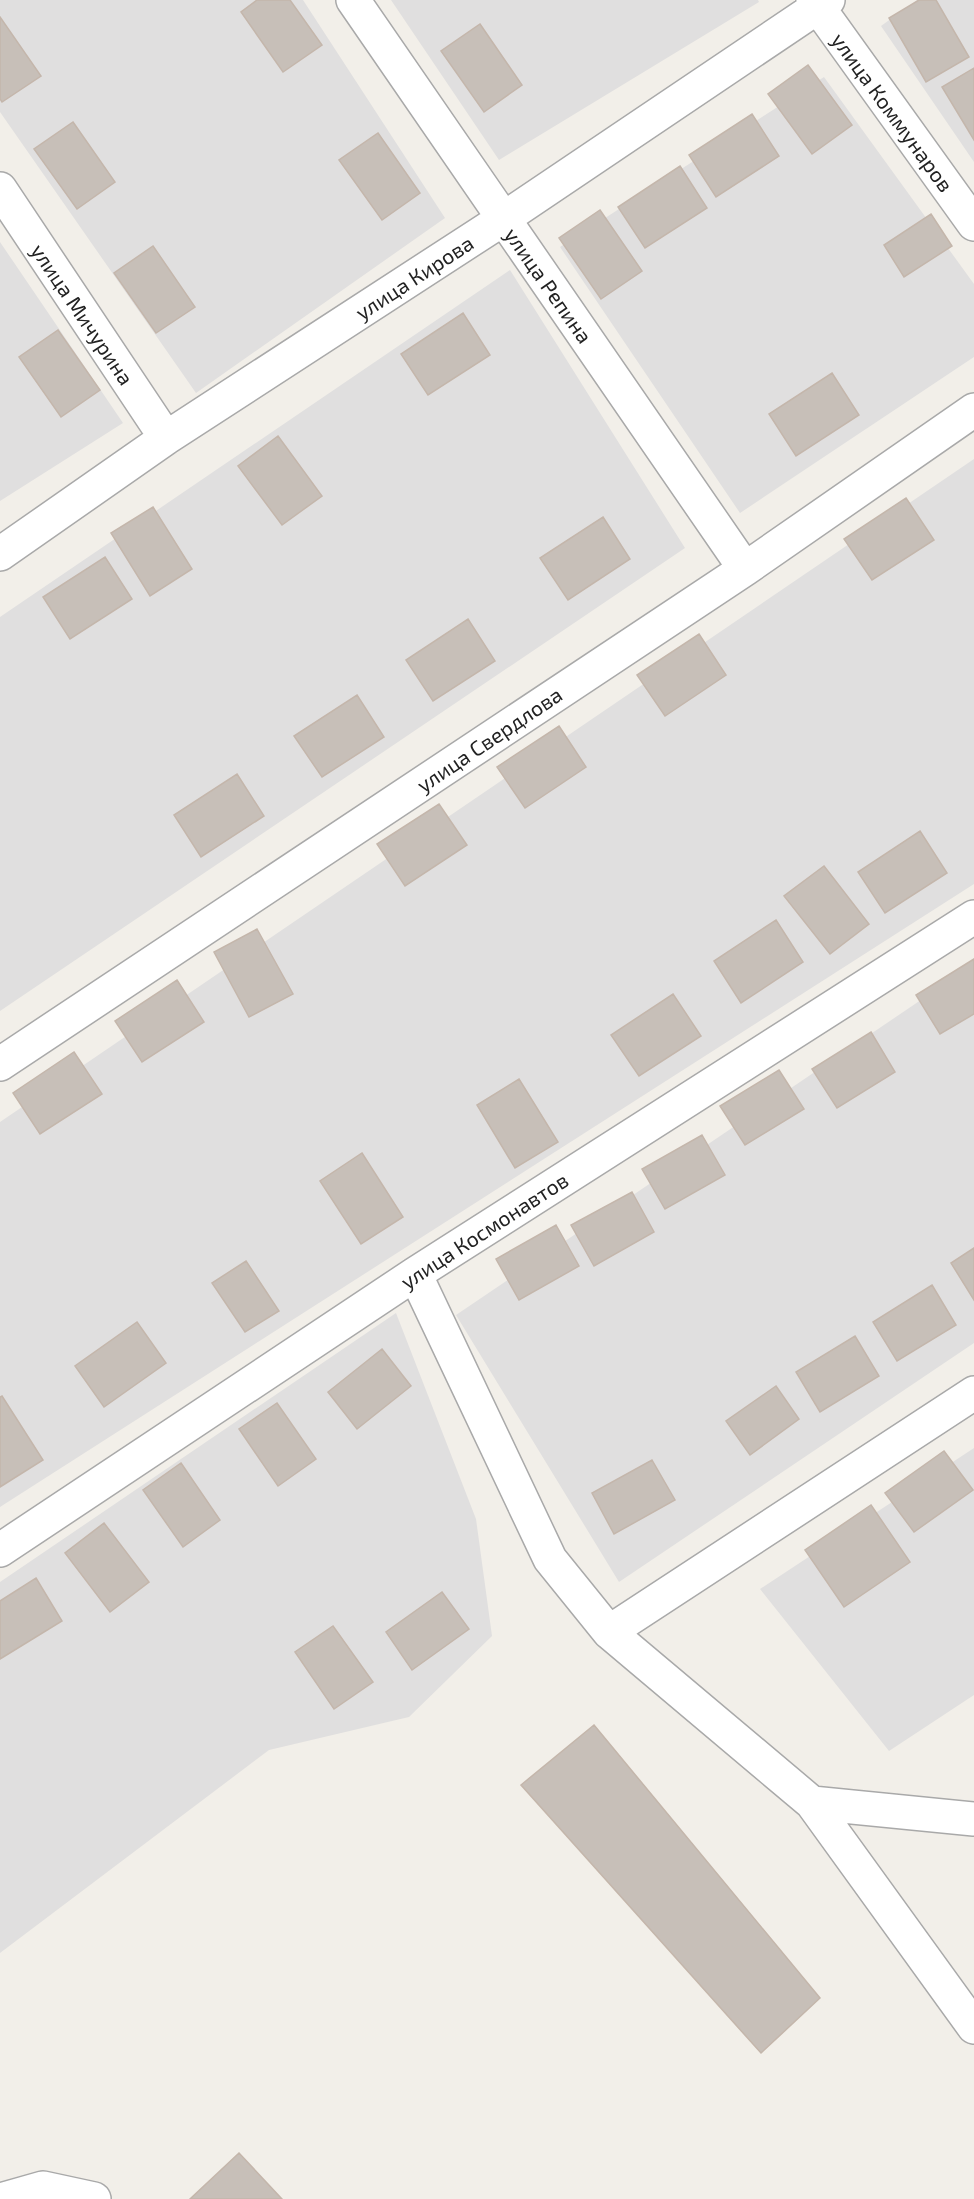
<svg xmlns="http://www.w3.org/2000/svg" width="974" height="2199" font-family="'Exo 2',sans-serif">
<style>
.residential{fill:#e0dfdf}
.building{fill:#c7bfb8;stroke:#c4b6ab;stroke-width:1.5}
.lines{fill:none;stroke-linecap:round;stroke-linejoin:round}
.minor-casing{stroke:#a9a9a9;stroke-width:36}
.minor{stroke:#fff;stroke-width:33}
.labels{text-anchor:middle;dominant-baseline:central;stroke-width:4.5;stroke-linejoin:round;paint-order:stroke}
.street-label{font-size:21px;fill:#222;stroke:#fff}
</style>
<rect width="100%" height="100%" fill="#f2efe9"/>
<path class="residential" d="M0,0H303L445,218L196,393L0,112Z
M391,0H758L759,2L499,160Z
M917,0H974V162L881,26Z
M824,77L974,284V357L740,513L560,247Z
M0,242L123,423L0,501Z
M510,270L685,548L0,1011V617Z
M974,459V884L0,1507V1122Z
M974,964V1343L619,1582L456,1315Z
M396,1313L476,1519L492,1636L409,1717L269,1750L0,1953V1582Z
M974,1448V1695L889,1751L760,1589Z"/>
<path class="building" d="M257,0H290L322,45L283,72L241,12Z
M919,0H936L969,57L926,82L889,18Z
M0,17L41,76L2,102L0,99Z
M480,24L522,85L484,112L441,51Z
M808,65L852,125L812,154L768,94Z
M974,68V140L942,87Z
M752,114L779,156L716,197L689,155Z
M73,122L115,182L77,209L34,149Z
M378,133L420,193L382,220L339,160Z
M680,166L707,208L645,248L618,207Z
M600,210L642,271L601,299L559,238Z
M931,214L952,246L904,277L884,245Z
M153,246L195,307L156,333L114,273Z
M463,313L490,355L428,395L401,354Z
M58,330L100,390L61,417L19,357Z
M832,373L859,415L796,456L769,414Z
M278,436L322,496L282,525L238,466Z
M906,498L934,540L872,580L844,539Z
M153,507L192,569L150,596L111,533Z
M603,517L630,559L568,600L540,558Z
M105,557L132,599L70,639L43,597Z
M468,619L495,661L433,701L406,660Z
M699,634L726,675L665,716L637,675Z
M357,695L384,737L322,777L294,736Z
M559,726L586,767L525,808L497,767Z
M237,774L264,816L201,857L174,815Z
M439,804L467,845L405,886L377,844Z
M920,831L947,873L885,913L858,872Z
M824,866L869,924L830,954L784,896Z
M776,920L803,962L741,1003L714,961Z
M257,929L293,994L249,1017L214,952Z
M974,959V1014L940,1034L916,995Z
M177,980L204,1022L142,1062L115,1021Z
M673,994L701,1036L639,1076L611,1035Z
M871,1032L895,1072L837,1108L812,1069Z
M74,1052L102,1094L40,1134L13,1093Z
M779,1070L804,1109L745,1145L720,1106Z
M519,1079L558,1142L515,1168L477,1105Z
M702,1135L725,1175L665,1209L642,1169Z
M362,1153L403,1217L361,1244L320,1181Z
M632,1192L654,1232L594,1266L571,1225Z
M556,1225L579,1266L519,1300L496,1259Z
M974,1248V1300L951,1263Z
M246,1261L279,1311L245,1332L212,1283Z
M932,1285L956,1325L897,1361L873,1322Z
M137,1322L166,1363L104,1407L75,1366Z
M855,1336L879,1376L820,1412L796,1372Z
M382,1349L411,1386L357,1429L328,1392Z
M776,1386L799,1419L750,1455L726,1421Z
M2,1396L43,1460L0,1487V1397Z
M277,1403L316,1459L278,1486L239,1429Z
M944,1451L973,1490L914,1532L885,1493Z
M652,1460L675,1500L614,1534L592,1493Z
M181,1463L220,1520L183,1547L143,1490Z
M871,1505L910,1562L844,1607L805,1550Z
M104,1523L149,1582L110,1612L65,1553Z
M36,1578L62,1621L0,1659V1601Z
M442,1592L469,1629L412,1670L386,1632Z
M333,1626L373,1682L334,1709L295,1652Z
M594,1725L820,1998L761,2053L521,1785Z
M239,2153L282,2199H190Z"/>
<g class="lines">
<g class="minor-casing">
<path id="minor" d="M353,0L745,569
M813,0L974,224
M0,189L166,438
M0,554L166,438L503,219L828,0
M0,1064L745,569L974,410
M415,1274L550,1559L609,1632L812,1803L974,1819
M0,1550L415,1274L974,917
M609,1632L974,1393
M812,1803L974,2027
M4,2199L43,2188L94,2199"/>
</g>
<use href="#minor" class="minor"/>
</g>
<g class="labels">
<g class="street-label">
<text transform="translate(893 112) rotate(54)">улица Коммунаров</text>
<text transform="translate(414 277) rotate(-33)">улица Кирова</text>
<text transform="translate(549 285) rotate(55)">улица Репина</text>
<text transform="translate(83 314) rotate(56)">улица Мичурина</text>
<text transform="translate(489 739) rotate(-34)">улица Свердлова</text>
<text transform="translate(484 1230) rotate(-33)">улица Космонавтов</text>
</g>
</g>
</svg>
